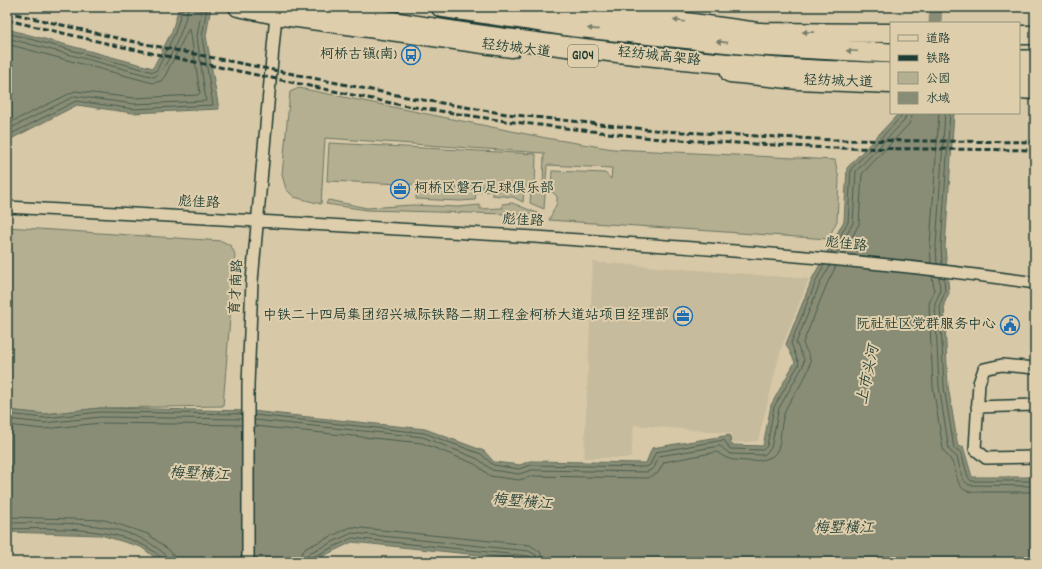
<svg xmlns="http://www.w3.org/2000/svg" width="1042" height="569" font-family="Dekko,'LXGW WenKai TC',sans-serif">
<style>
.built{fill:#c6bb9c}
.green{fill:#b5af92;stroke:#6a7663}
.water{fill:#898d76;stroke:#5f6d5c}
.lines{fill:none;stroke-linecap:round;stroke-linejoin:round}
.shore{stroke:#495d4e;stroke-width:1}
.canal{stroke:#898d76;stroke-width:13}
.minor-casing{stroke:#1f3d34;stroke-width:14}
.primary-casing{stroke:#1f3d34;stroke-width:21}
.trunk-casing{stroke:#1f3d34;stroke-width:22}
.minor{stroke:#dfceac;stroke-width:11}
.primary{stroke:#dfceac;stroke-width:18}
.trunk{stroke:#dfceac;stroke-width:19}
.rail{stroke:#1f3d34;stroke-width:3;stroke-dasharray:6 3;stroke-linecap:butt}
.oneway{fill:#757e6a}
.labels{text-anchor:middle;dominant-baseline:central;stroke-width:4;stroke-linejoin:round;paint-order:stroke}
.shield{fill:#dfceac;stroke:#596858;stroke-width:1}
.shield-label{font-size:13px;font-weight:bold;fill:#1f3d34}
.street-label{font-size:14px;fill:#1f3d34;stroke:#dfceac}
.poi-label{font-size:14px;fill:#1f3d34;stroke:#dfceac;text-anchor:end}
.water-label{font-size:15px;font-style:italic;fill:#2a453b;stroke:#dfceac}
</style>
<rect width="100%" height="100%" fill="#d7c8a7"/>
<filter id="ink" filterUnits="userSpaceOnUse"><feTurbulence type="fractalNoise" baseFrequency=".025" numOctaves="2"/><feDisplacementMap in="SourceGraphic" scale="8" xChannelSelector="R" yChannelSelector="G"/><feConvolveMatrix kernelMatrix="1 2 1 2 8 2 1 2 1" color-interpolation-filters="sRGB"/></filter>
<g filter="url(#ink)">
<path class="built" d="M593,262L809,279L781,349L758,441L732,443V433L634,425L631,458H584Z"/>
<path class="green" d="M299,88L546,138L613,149L835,160L839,179L837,221L828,239L549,220L557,203V196L551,191L552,171L605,173L611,179L612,168L547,165L544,209L530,203L531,193L543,191L544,153L325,138L321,204L294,197L286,189L282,175L290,92Z
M329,143L536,154L535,189L327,181Z
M417,186L524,191L523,202L513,197L492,195V191L476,192L475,200L460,201L416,199Z
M328,200L367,208L412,205L458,207L480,205V209L503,208L502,204L512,203L542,215L367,210L326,204Z
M7,227L222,241L231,246L235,254L223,406L100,408L45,414L7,410Z"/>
<path class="water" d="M179,7H211L206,36L219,109L133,113L77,105L7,141V29L153,68L172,31Z
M899,113H954L945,247L949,293L944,304L948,386L958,447L963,446L972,477H1035V562H547L352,542L311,562H161L141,547L101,535L7,532V410L45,414L100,408L251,411L425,429L484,451L494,462L520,465L530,461L646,463L652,448L730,435L731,445L763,446L771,405L795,362L786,344L813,277L844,221L847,168Z"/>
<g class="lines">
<path class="shore" d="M7,33L153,72L157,70L175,33L183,7
M7,38L154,77C166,73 187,21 188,7
M7,44L153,83L161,81L165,76L188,30L190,29L200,93L198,95L134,98L75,91L7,124
M7,130L75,96L134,104L206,101L197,37L202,7
M7,136L76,101L134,109L213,105L202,37L207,7
M831,253L848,222L851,169L901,117L902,113
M837,253L853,223L856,171L904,121L907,113
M843,254L859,224L862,174L909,124L913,113
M931,263L930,245L939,113
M937,264L936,246L945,113
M942,264L941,246L950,113
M932,276L934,290L929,304L933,387L943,449C945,455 950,457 952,462C958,474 955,488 970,492H1035
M939,277L940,291L935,304L939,386L949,450L957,457L963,480L969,485L1035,486
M944,278L945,292L940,304L944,387L954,448L961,452L968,477L971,481H1035
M7,414L45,418L100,412L242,414
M254,415L424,433L481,454L493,465L519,469L531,465L646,467L650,465L656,452L724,440L730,449L763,450L767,446L774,407L799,364L791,343L817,279L824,265
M7,419L44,423L101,417L242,419
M254,420L423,437L478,459L492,470L519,474L532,470L647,472L654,468L659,456L720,446L730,454L764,455L771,448L779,408L803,366L804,359L796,343L821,281L830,266
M7,425L44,429L101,423L242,425
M254,426L422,443L475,464L490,476L519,480L533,476L648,478L658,473L664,462L717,452C729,461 733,460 748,461C790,461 775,441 785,411C790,397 812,374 810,359C809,353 804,348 803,343L827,284L836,266
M7,517L105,520L148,534L169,550L173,555L174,562
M7,523C53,523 119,519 157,548C163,552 167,555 168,562
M7,529C49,528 119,526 153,551C157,554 162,557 163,562
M299,562L301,554L306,548L351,527L530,545L540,552L544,562
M305,562L309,553L352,533L529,551L536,555L537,562
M310,562L313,557L352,538L528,556L532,558V562"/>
<path class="canal" d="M935,23L936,7"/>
<g class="minor-casing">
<path id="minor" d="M7,207C183,217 359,226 535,237C702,248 869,259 1035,283
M1035,368L1002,365L984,369L979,383L975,449L986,458L1035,457
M977,407L1035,405
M248,562V385L252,281L276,15"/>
</g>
<g class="primary-casing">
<path id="primary" d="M238,7L276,15L512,48
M537,7L656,18L758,32L891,33
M1019,35H1035
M730,73L798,80L891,84
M1019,89L1035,90"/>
</g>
<g class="trunk-casing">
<path id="trunk" d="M310,7C457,34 606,54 755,66C800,70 846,71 891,73
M441,7L575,27L760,46L891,53
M1019,60H1035
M1019,78H1035"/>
</g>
<use href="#minor" class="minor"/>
<use href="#primary" class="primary"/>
<use href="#trunk" class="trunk"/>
<path class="rail" d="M7,12L121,39L411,98L507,114L663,131L834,140L1035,142
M7,20L118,46L401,105L505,121L660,139L831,148L1035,150"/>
</g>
<defs><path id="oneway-solid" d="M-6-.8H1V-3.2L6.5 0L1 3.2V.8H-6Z"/></defs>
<g class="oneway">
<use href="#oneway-solid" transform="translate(679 21) rotate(-173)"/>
<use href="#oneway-solid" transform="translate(593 29) rotate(-174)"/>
<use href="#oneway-solid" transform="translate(808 32) rotate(-179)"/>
<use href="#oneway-solid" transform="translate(722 42) rotate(-174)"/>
<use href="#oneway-solid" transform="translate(852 51) rotate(-177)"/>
</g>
</g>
<defs>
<g id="bus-ring" transform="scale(1)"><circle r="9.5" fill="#dfceac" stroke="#1f6fb2" stroke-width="1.5"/><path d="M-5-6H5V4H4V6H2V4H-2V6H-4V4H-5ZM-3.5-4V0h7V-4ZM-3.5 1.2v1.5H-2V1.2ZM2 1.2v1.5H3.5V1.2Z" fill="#1f6fb2"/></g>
<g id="office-ring" transform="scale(1)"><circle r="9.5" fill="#dfceac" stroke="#1f6fb2" stroke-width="1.5"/><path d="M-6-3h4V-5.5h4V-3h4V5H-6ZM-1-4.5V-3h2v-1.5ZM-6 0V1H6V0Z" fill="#1f6fb2"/></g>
<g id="civic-ring" transform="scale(1)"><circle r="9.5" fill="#dfceac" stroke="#1f6fb2" stroke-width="1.5"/><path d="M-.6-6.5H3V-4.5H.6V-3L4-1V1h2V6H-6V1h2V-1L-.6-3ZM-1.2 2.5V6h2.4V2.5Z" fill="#1f6fb2"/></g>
</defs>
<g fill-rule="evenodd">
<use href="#bus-ring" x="411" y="55"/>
<use href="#office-ring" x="400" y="189"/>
<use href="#office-ring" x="683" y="316"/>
<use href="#civic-ring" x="1010" y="325"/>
</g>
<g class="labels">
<rect class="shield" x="568" y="45" width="30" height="22" rx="3"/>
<g class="shield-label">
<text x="583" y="56">G104</text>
</g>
<g class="street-label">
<text transform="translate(516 49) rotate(7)">轻纺城大道</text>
<text transform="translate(659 57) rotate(6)">轻纺城高架路</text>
<text transform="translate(838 82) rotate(2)">轻纺城大道</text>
<text transform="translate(199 203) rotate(3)">彪佳路</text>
<text transform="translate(523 221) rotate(3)">彪佳路</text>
<text transform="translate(846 245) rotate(6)">彪佳路</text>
<text transform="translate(237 287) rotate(-87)">育才南路</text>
</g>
<g class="poi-label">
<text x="397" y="55">柯桥古镇(南)</text>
<text x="414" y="189" text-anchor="start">柯桥区磐石足球俱乐部</text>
<text x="669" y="316">中铁二十四局集团绍兴城际铁路二期工程金柯桥大道站项目经理部</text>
<text x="996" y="325">阮社社区党群服务中心</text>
</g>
<g class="water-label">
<text transform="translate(869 375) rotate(-78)">上市头河</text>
<text transform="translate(199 475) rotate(3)">梅墅横江</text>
<text transform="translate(522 503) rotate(5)">梅墅横江</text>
<text x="844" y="529">梅墅横江</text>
</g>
</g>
<rect width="1042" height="569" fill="none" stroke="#dfceac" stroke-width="24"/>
<rect x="12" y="12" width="1018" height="545" fill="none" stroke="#1f3d34" stroke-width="1.5" filter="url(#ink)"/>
<rect x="890" y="22" width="130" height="92" fill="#dfceac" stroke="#92947c"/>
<rect x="898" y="35" width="20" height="6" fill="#dfceac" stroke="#92947c"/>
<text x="926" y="42" font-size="12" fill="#1f3d34">道路</text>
<rect x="898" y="55" width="20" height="6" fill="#1f3d34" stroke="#92947c"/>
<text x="926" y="62" font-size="12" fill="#1f3d34">铁路</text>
<rect x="898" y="72" width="20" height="12" fill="#b5af92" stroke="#92947c"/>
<text x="926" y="82" font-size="12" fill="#1f3d34">公园</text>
<rect x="898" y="92" width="20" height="12" fill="#898d76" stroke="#92947c"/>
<text x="926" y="102" font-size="12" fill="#1f3d34">水域</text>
</svg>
